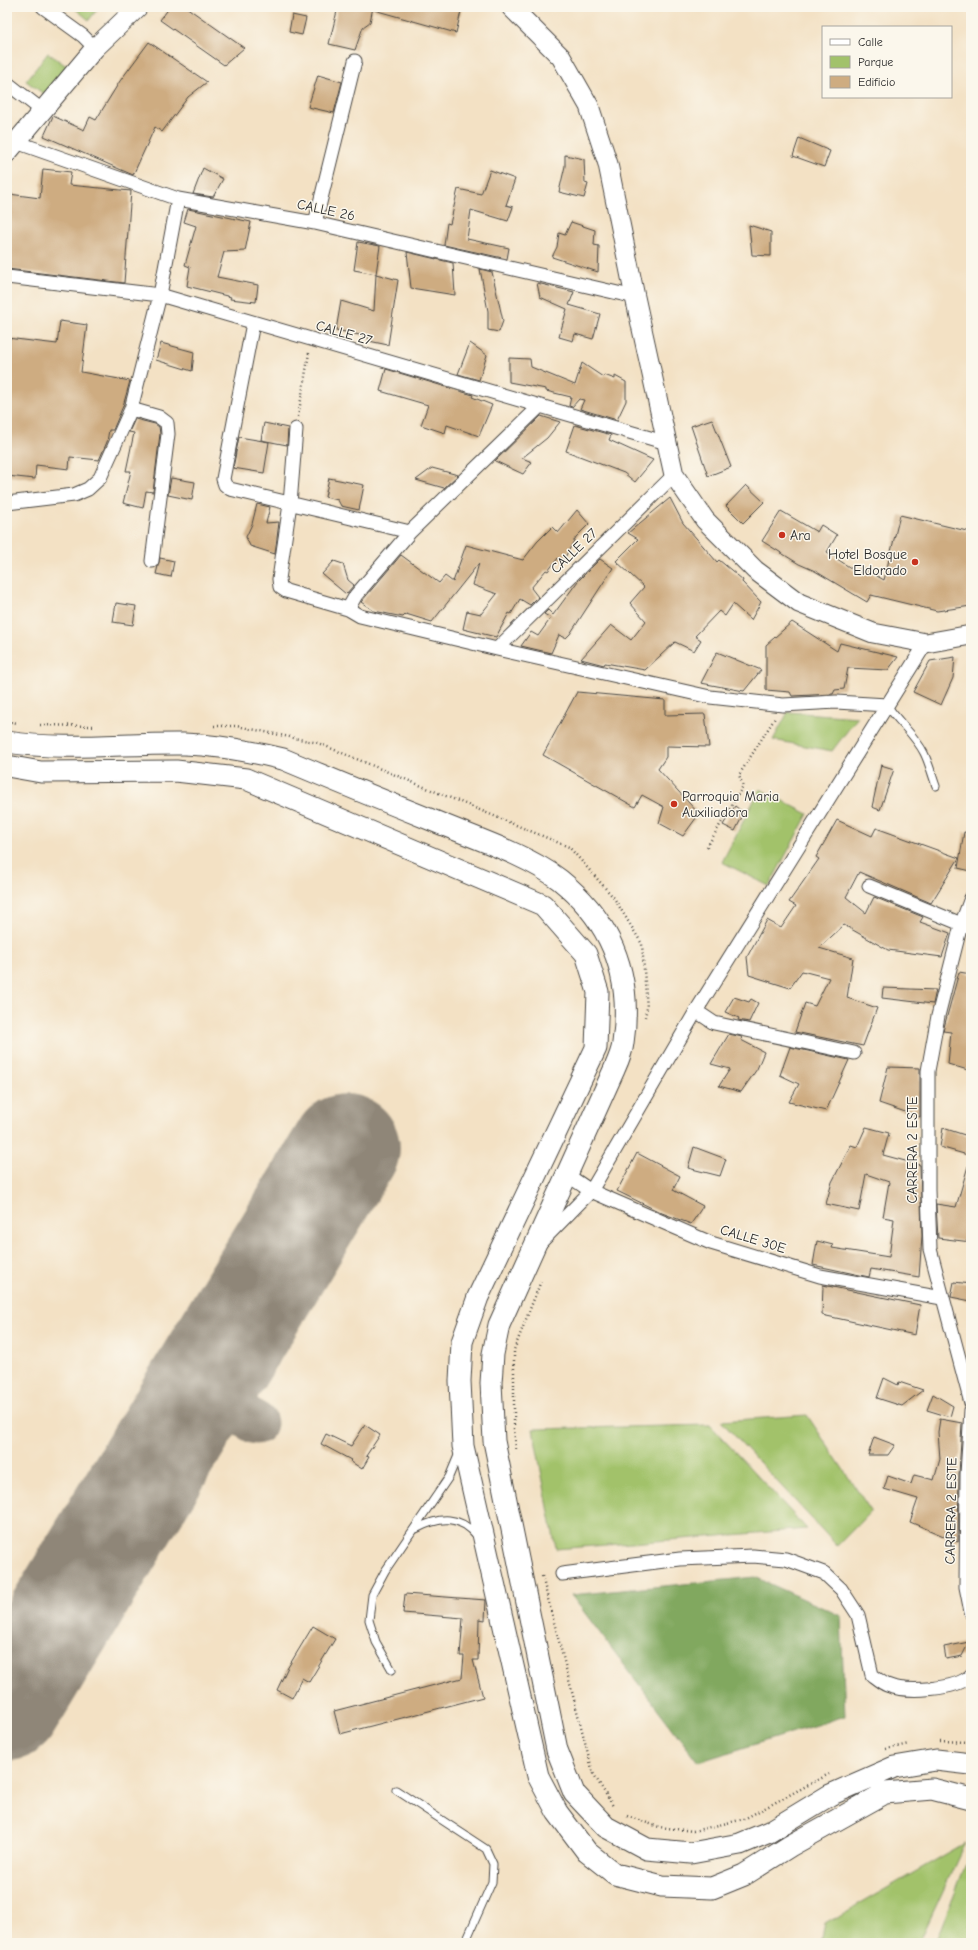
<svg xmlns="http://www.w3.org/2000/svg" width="978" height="1950" font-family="'Comic Neue',sans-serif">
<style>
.green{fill:#a2c26b;stroke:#66764b}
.forest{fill:#81a85f;stroke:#566a45}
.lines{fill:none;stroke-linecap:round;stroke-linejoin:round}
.taxiway{stroke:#8f8678;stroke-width:43}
.runway{stroke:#8f8678;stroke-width:108}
.building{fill:#ceac81}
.lane-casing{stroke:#494642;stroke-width:9}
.street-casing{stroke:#494642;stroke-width:15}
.secondary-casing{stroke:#494642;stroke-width:21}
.primary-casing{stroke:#494642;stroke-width:23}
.path{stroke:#494642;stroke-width:2.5;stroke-dasharray:1 3;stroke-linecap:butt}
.lane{stroke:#fff;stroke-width:7}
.street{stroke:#fff;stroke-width:13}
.secondary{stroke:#fff;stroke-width:19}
.primary{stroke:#fff;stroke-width:21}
.poi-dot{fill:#c8321e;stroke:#fbf7ec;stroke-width:1.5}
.labels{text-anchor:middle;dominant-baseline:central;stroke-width:3;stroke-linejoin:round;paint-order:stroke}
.street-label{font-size:14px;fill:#2b2b2b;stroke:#fbf7ec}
.poi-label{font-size:14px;fill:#2b2b2b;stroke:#fbf7ec;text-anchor:start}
</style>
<rect width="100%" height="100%" fill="#fbf7ec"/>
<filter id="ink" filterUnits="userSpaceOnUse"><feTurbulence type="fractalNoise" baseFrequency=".025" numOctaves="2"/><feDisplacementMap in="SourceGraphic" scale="8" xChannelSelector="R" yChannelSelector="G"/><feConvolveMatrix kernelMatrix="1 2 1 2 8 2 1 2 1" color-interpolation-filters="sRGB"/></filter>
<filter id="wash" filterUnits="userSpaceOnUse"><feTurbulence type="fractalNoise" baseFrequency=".012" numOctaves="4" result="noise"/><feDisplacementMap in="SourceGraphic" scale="16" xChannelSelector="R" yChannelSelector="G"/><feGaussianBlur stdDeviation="0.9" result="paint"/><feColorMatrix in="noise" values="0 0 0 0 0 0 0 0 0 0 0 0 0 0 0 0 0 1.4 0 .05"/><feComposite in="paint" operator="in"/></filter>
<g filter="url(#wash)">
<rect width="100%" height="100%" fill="#f3e1c4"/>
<path class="green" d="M73,7H99L89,20Z
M48,53L68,67L44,94L26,81Z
M788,712L858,717L832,751L773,740Z
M760,789L808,814L769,886L722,862Z
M807,1415L871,1511L837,1546L721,1421Z
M710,1425L807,1529L556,1549L533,1429Z
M965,1843L919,1943H821L825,1924Z
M971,1851V1943H935Z"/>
<path class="forest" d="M755,1577L841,1616L845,1716L698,1762L571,1595Z"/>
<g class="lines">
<path class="taxiway" d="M199,1390L256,1423"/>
<path class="runway" d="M7,1707L346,1148"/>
</g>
<g id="blocks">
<path class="building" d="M170,7H186L244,48L224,65L160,20Z
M338,7H373L370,22L363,27L355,50L329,44Z
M375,7H462L456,33L374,10Z
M292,15L306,18L302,35L289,32Z
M149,42L207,82L188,97L162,132L155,127L133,175L44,136L53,116L84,130L90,117L96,120L120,81Z
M318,75L342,82L334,113L308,107Z
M799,138L830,151L824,167L793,156Z
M565,155L584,159L585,183L588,184L584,198L559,192L565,166Z
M203,168L223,179L213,197L193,194Z
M43,169L71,172L69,185L131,191L124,283L7,269L9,194L40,198Z
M490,170L515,179L506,205L513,207L508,221L471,210L467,239L509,248L507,259L444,245L447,223L450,224L458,189L481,194Z
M188,209L251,222L245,251L224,252L217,277L258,285L256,302L230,299L231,297L187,286L190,267L185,265L196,226L184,222Z
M571,222L595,230L594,245L599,246L598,272L552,257L557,247L559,233L565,235Z
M749,225L771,232V256L752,255Z
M358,242L380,246L376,274L354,270Z
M407,252L453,263L455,295L411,288Z
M480,269L492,272L503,321L499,332L488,330V311Z
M376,274L398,280L388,345L369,341V337L336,330L341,301L374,311Z
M537,283L574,292L569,305L600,314L593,339L575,334L573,341L559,337L567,309L540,297Z
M60,321L87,325L81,372L130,381L123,406L113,430H109L107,442L99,460L70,457L69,469L36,465L35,479L7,476V338L57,344Z
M161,343L194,352L192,371L156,360Z
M470,343L487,355L479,380L458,374Z
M509,358L530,359L531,367L575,385L582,363L603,377L604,375L615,379V376L626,382V401L617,420L580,409L584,400L579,399L572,407L569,406L571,397L546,391V389L509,382Z
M386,369L473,395L472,397L492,405L479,436L447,425L445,433L421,425L428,405L380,391Z
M541,416L560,422L547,438L522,458L532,462L523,474L495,461Z
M135,419L155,424L159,427L160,434L153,492L146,491L143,508L123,503L131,471H126L134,433L129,432Z
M712,419L731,467L708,476L691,426Z
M264,423L288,428L287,445L261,440Z
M575,425L611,435L609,440L653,460L635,482L624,473L566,451Z
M239,437L269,442L264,473L233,468Z
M432,468L458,475L444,488L416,480Z
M171,478L195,482L192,500L168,495Z
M329,478L364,485L359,510L341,506L338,500L325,497Z
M746,485L764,502L743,523L726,506Z
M670,498L683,523L717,562L719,560L743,580L742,582L761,602L751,620L733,604L725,616L719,611L695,636L701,640L694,651L675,642L645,670L605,663L604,665L581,659L611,625L631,640L646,621L630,603L644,587L616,561L638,539L628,533Z
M257,504L270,507L266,523L279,522L275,554L250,546L246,537L252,524Z
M577,510L589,524L576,537L563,561L558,558L548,571L546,570L531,588L538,597L530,605L520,599L511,614L509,613L496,637L463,629L467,611L481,614L497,594L473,585L479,563L432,622L406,614L403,617L374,611L361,602L401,555L439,583L445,576L453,582L466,545L523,560L537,542L552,527L558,533Z
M781,511L817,532L821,525L837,535L827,552L858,573L861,567L884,580L900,515L971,532V606L937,611L871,595L867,602L815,571L799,564L762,541Z
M160,558L174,561L171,577L156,574Z
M600,559L613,568L570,634L566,638L559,635L551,653L521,646L531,632L538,636L551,618L544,614L548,610L553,615L578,581Z
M334,561L343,564L348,580L354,585L346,594L322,574Z
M116,603L136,606L133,625L113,622Z
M792,622L837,651L840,643L898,657L888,670L848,668L844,689L835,690L833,694L792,696L790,692L766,690V645Z
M717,652L761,670L744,691L701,683Z
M955,657L953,678L941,705L913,692L930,661Z
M577,692L665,700V715L705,714L709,747L666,746V757L658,769L699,814L683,836L659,823L664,807L642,795L635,807L543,755Z
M881,765L894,769L880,810L872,807Z
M735,806L744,813L735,831L723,825Z
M837,820L872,836L876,828L959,858L931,903L859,872L846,897L866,913L874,897L923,917L920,922L950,933L942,957L888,950L844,925L819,948L853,958L847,998L877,1008L863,1046L795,1032L805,1003L815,1006L829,978L802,971L790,988L749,975L747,957L767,920L781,928L796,906L789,902L819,859L816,857Z
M964,832L971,833V871L958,868Z
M959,972L971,974V1071L948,1064L951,1032L943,1031Z
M883,988L936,990L933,1004L882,998Z
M734,997L749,1002L751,999L758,1003L749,1022L738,1020L739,1018L725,1012Z
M729,1034L742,1037L741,1040L764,1052L757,1069L741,1092L719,1086L730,1069L711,1064Z
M790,1047L849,1060L826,1111L789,1102L799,1084L780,1075Z
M888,1067L920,1068V1117L879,1103Z
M866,1127L889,1133L883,1155L920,1165L922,1236L919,1277L871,1269L869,1277L813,1265L817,1241L833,1245L832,1248L889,1257L894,1219L883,1217L889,1182L866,1174L859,1211L826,1204L832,1182L851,1145L857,1147Z
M943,1128L971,1137V1156L940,1147Z
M694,1147L726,1159L720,1176L688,1168Z
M637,1153L680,1176L673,1190L703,1206L691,1224L662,1213L617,1191Z
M968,1166L971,1167V1242L938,1238L936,1204L956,1207Z
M954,1282L971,1284V1301L951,1297Z
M823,1285L920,1305L915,1335L822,1315Z
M884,1378L898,1385L899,1382L923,1390L902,1406L877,1398Z
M933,1394L953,1406L950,1417L927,1410Z
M940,1419L962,1423L959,1474L958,1542L910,1522L918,1499L884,1489L888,1476L911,1484L914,1475L934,1480L940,1459L938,1432Z
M365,1425L380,1435L366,1456L369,1457L362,1469L350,1461L351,1460L321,1444L326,1434L351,1446Z
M874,1437L895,1445L888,1455H868Z
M405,1594L486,1600L485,1620L479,1619L478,1660H473L483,1697L340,1734L334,1711L462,1678L464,1656H460L463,1618L403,1613Z
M313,1626L335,1639L309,1682L302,1678L292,1698L277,1690L287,1669Z
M969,1642L962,1656L946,1659L944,1647Z"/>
</g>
</g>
<g filter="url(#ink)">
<use href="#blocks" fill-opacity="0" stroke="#494642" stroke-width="1"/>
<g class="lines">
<g class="lane-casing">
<path id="lane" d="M887,705C898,722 915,735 924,753C929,763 932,775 936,786
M416,1529C440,1516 460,1515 478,1537
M392,1670L376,1642L369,1620L372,1595L385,1571L449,1477L459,1453
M396,1790L486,1849L493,1864L492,1882L465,1943"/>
</g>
<g class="street-casing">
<path id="street" d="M43,7L83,36L95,48
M7,83L43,111
M16,142L178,199L315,223L635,297
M315,223L355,61
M7,277L160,295L667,443
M253,323L223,479L225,485L230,489L410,532
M131,409L159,417L167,423L168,434L152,561
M296,429L290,504L279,579L280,587L286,591L348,609L360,616L497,649L710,697L783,705L836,702L887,705
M7,503L74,495L88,489L100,478L131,409L160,295L178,199
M348,609L356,595L410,532L540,406
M497,649L674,475
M869,886L971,928
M971,898L961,925L938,1016L928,1071V1190L930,1249L971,1403
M696,1011L714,1023L854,1053
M566,1174L591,1191L711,1243L820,1276L942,1298
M541,1242L591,1191L696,1011L926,643
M971,1410L967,1474L966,1587L971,1612
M562,1574L680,1559L753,1556L786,1559L824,1573L841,1589L858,1615L872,1675C876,1678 882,1683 887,1685C906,1693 957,1690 971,1675"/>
</g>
<g class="secondary-casing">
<path id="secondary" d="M511,7L561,57L589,106L608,164L635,297L674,475L705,520L755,570L799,603L873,633L926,643L971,635
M7,153L95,48L138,7"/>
</g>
<g class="primary-casing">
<path id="primary" d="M7,742C65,751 125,743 184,744C218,745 250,751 283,759C333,780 384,801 434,821C472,837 528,855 560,880C612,922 633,976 623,1043C622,1053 617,1063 613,1072L499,1325L493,1354L491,1383L494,1441L557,1750L574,1793L606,1827L647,1849L691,1853L740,1844L769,1832L830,1795L894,1767L936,1760L971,1764
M7,766L41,772L176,771L246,779L543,905L586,954L598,992L596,1048L478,1297L462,1342L460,1381L463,1446L538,1776L557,1812L587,1852L615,1874L662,1886L712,1888L744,1875L790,1846L885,1793L932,1789L971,1799"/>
</g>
<path class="path" d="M298,417L309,353
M7,721L17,723
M40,725L93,726
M214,726H237L318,743L569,847L614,898L642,944L647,1008L645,1017
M707,847L743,786L739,775L775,718
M516,1449L514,1429V1350L541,1281
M542,1576L593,1773L613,1806
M940,1741L971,1742
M886,1749L909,1744
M627,1816L659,1827L693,1831L744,1819L829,1774"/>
<use href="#lane" class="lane"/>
<use href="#street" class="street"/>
<use href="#secondary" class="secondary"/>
<use href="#primary" class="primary"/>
</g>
</g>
<g class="poi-dot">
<circle cx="782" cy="535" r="4"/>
<circle cx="915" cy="562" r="4"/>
<circle cx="674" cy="804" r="4"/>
</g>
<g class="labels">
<g class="street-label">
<text transform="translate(326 210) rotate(12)">CALLE 26</text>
<text transform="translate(344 333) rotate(16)">CALLE 27</text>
<text transform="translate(574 551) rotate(-44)">CALLE 27</text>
<text transform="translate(912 1150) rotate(-90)">CARRERA 2 ESTE</text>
<text transform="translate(753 1239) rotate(17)">CALLE 30E</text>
<text transform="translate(951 1511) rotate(-89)">CARRERA 2 ESTE</text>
</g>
<g class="poi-label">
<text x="790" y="535">Ara</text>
<text x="907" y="554" text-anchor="end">Hotel Bosque<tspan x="907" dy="16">Eldorado</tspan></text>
<text x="682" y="796">Parroquia Maria<tspan x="682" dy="16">Auxiliadora</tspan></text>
</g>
</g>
<rect width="978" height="1950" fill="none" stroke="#fbf7ec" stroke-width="24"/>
<rect x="822" y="26" width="130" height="72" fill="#fbf7ec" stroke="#a8a59f"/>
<rect x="830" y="39" width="20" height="6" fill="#ffffff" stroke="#a8a59f"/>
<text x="858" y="46" font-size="12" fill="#2b2b2b">Calle</text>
<rect x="830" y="56" width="20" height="12" fill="#a2c26b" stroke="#a8a59f"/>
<text x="858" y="66" font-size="12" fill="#2b2b2b">Parque</text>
<rect x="830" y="76" width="20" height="12" fill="#ceac81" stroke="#a8a59f"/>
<text x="858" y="86" font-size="12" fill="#2b2b2b">Edificio</text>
</svg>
